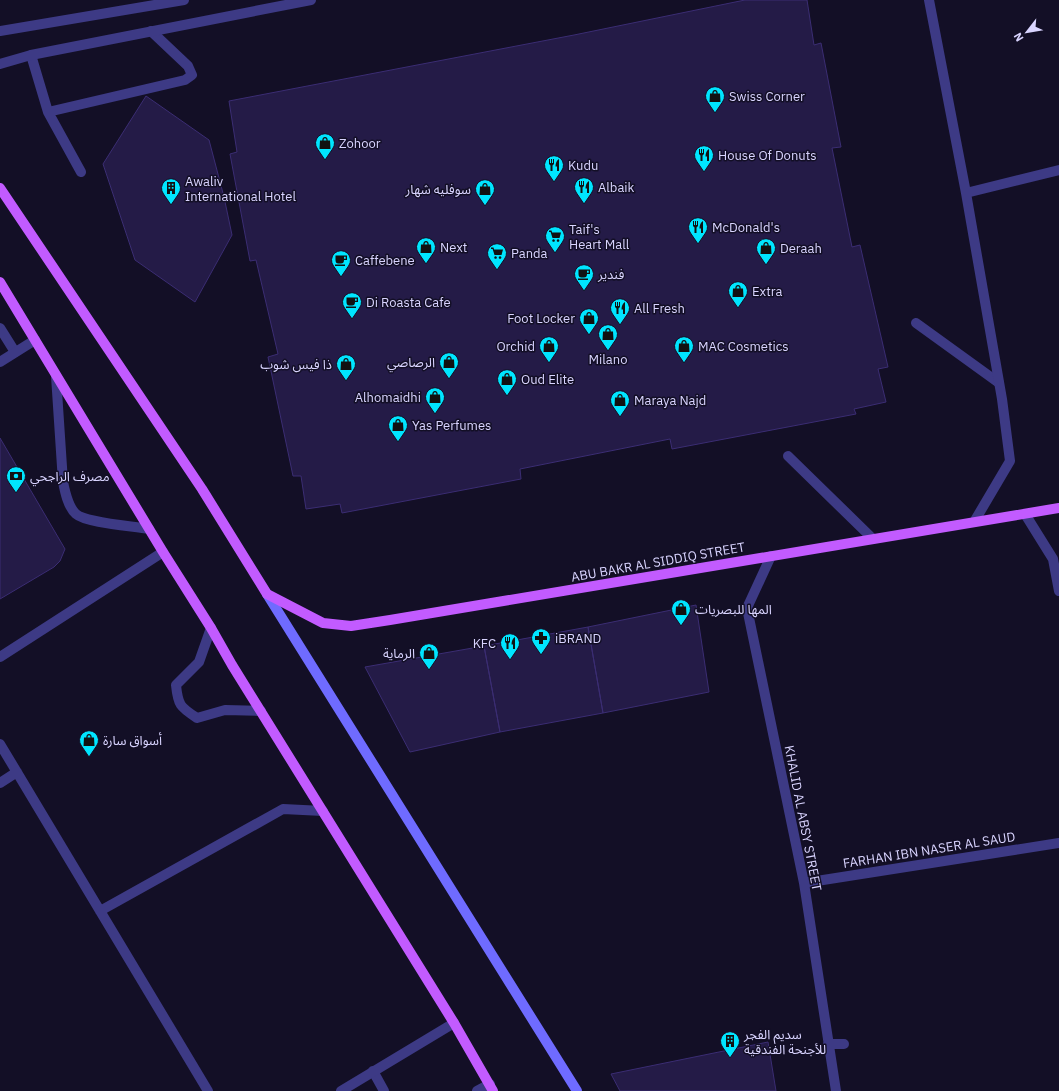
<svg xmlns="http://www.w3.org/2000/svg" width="1059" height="1091" font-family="'IBM Plex Sans','Noto Sans Arabic',sans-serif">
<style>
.building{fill:#241b47;stroke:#3b2d73}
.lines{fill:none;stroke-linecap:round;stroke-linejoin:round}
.service{stroke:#3d3a85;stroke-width:10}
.minor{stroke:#3d3a85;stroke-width:10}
.tertiary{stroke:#3d3a85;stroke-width:10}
.secondary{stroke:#6f6bff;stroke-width:10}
.primary{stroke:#c25bff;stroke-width:10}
.labels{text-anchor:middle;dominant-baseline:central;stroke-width:3;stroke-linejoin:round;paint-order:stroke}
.poi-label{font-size:13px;fill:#d9d4ff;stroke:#130f26;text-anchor:start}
.street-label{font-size:13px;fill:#d9d4ff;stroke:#130f26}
</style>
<rect width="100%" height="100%" fill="#130f26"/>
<path class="building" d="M745,0H807L814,45L821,43L841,147L832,148L852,247L860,245L888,367L878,369L886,402L854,409L856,414L672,449L670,439L520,469L521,479L342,513L340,504L306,509L301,476H293L268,357L278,354L256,260L250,261L230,154L237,152L229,101L574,35Z
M146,96L209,140L224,197L232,235L195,302L135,260L103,164Z
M0,438L65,549L60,561L54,567L0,599Z
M696,605L709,692L603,713L588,627Z
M588,627L603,713L500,732L484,646Z
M484,646L500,732L410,752L365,667Z
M768,1042L776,1091H620L611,1074Z"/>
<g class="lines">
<path class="service" d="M31,55L48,112L81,172
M48,112L185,80L192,75L188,66L151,31
M916,323L999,383
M0,328L15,352
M56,376L63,482C65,492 68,507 76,514C86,523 133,526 149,529
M788,456L873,539
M211,628L199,662L176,685C178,705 180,707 197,718L225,710L261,711
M373,1071L384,1091
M477,1091L490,1084"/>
<path class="minor" d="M929,0L966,193L1002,399L1010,461L974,522
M966,193L1059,170
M0,362L35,340
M1025,514L1053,559L1059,591
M771,556L747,608L804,883L836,1091
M0,657L163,552
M0,744L208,1091
M0,783L17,772
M804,883L1059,843
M100,911L283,809L323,811
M828,1044H844
M341,1091L454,1023"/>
<path class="tertiary" d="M0,31L184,0
M0,64L31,55L311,0"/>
<path class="secondary" d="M267,594L577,1091"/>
<path class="primary" d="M0,188L202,489L267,594L323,623L351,626L390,620L1059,508
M0,282L163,552L211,628L232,665L454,1023L493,1091"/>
</g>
<defs>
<g id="shop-pin" transform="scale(1)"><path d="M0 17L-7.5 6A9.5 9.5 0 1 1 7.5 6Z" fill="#00e5ff" stroke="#130f26"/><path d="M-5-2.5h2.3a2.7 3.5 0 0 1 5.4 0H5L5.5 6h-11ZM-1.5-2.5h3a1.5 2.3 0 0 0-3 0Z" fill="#111"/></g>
<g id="restaurant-pin" transform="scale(1)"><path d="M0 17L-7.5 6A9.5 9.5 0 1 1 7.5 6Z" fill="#00e5ff" stroke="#130f26"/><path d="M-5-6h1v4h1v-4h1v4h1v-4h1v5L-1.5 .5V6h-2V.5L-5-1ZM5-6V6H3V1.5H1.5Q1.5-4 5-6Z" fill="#111"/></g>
<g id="building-pin" transform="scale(1)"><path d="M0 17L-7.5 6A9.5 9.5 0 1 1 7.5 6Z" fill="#00e5ff" stroke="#130f26"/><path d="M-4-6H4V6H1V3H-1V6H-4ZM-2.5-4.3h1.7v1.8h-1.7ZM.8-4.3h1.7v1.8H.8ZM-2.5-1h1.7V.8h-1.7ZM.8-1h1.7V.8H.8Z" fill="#111"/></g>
<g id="supermarket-pin" transform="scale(1)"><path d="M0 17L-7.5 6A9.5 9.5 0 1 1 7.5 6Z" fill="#00e5ff" stroke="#130f26"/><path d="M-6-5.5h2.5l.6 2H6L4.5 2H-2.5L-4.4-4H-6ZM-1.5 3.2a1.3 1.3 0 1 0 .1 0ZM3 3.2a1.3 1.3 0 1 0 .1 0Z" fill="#111"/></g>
<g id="cafe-pin" transform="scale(1)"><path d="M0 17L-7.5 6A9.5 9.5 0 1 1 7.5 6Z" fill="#00e5ff" stroke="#130f26"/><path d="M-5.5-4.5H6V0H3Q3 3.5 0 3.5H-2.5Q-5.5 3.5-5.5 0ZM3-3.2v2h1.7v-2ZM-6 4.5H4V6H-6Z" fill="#111"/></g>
<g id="bank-pin" transform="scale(1)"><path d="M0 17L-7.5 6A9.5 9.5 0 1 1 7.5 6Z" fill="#00e5ff" stroke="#130f26"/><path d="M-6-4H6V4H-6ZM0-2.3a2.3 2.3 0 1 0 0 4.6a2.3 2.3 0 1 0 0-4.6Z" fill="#111"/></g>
<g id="pharmacy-pin" transform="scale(1)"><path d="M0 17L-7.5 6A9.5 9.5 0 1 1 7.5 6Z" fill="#00e5ff" stroke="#130f26"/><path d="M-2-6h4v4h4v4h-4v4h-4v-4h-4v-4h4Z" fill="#111"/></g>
</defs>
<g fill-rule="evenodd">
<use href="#shop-pin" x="715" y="96"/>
<use href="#shop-pin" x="325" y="143"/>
<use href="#restaurant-pin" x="704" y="155"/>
<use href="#restaurant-pin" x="554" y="165"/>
<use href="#restaurant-pin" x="584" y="187"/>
<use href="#building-pin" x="171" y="188"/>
<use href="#shop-pin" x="485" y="189"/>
<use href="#restaurant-pin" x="698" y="227"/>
<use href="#supermarket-pin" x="555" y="236"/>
<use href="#shop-pin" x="426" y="247"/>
<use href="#shop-pin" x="766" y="248"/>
<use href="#supermarket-pin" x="497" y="253"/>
<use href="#cafe-pin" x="341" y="260"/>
<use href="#cafe-pin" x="584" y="274"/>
<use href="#shop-pin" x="738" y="291"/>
<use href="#cafe-pin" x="352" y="302"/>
<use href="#restaurant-pin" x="620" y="308"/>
<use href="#shop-pin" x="589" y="318"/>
<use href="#shop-pin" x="608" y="334"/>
<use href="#shop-pin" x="549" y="346"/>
<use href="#shop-pin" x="684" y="346"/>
<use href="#shop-pin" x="449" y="362"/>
<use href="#shop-pin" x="346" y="364"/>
<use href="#shop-pin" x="507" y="379"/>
<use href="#shop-pin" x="435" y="397"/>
<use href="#shop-pin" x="620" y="400"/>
<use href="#shop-pin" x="398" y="425"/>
<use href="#bank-pin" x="16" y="476"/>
<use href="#shop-pin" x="681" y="609"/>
<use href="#pharmacy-pin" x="541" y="638"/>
<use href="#restaurant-pin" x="510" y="643"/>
<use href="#shop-pin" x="429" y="653"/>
<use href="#shop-pin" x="89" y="740"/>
<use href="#building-pin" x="730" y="1041"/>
</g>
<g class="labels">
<g class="poi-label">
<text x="729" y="96">Swiss Corner</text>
<text x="339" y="143">Zohoor</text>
<text x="718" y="155">House Of Donuts</text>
<text x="568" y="165">Kudu</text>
<text x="185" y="181">Awaliv<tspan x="185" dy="15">International Hotel</tspan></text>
<text x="598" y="187">Albaik</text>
<text x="471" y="189" text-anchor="end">سوفليه شهار</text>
<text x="712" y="227">McDonald's</text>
<text x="569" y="229">Taif's<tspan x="569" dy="15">Heart Mall</tspan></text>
<text x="440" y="247">Next</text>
<text x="780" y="248">Deraah</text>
<text x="511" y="253">Panda</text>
<text x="355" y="260">Caffebene</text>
<text x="598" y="274">فندير</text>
<text x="752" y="291">Extra</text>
<text x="366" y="302">Di Roasta Cafe</text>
<text x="634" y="308">All Fresh</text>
<text x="575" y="318" text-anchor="end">Foot Locker</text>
<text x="535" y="346" text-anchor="end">Orchid</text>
<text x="698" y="346">MAC Cosmetics</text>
<text x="608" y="359" text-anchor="middle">Milano</text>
<text x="435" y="362" text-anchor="end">الرصاصي</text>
<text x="332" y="364" text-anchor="end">ذا فيس شوب</text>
<text x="521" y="379">Oud Elite</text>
<text x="421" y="397" text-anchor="end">Alhomaidhi</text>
<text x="634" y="400">Maraya Najd</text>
<text x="412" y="425">Yas Perfumes</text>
<text x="30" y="476">مصرف الراجحي</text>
<text x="695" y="609">المها للبصريات</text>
<text x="555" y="638">iBRAND</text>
<text x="496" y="643" text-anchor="end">KFC</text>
<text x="415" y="653" text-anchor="end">الرماية</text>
<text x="103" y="740">أسواق سارة</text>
<text x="744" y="1034">سديم الفجر<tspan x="744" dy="15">للأجنحة الفندقية</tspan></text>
</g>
<g class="street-label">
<text transform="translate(658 562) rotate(-10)">ABU BAKR AL SIDDIQ STREET</text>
<text transform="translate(803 818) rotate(79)">KHALID AL ABSY STREET</text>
<text transform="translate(929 850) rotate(-9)">FARHAN IBN NASER AL SAUD</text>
</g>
</g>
<g transform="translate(1027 32) rotate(239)" stroke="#130f26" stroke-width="3" paint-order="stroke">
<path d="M0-3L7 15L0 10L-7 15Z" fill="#d9d4ff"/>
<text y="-6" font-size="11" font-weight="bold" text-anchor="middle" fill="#d9d4ff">N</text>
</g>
</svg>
